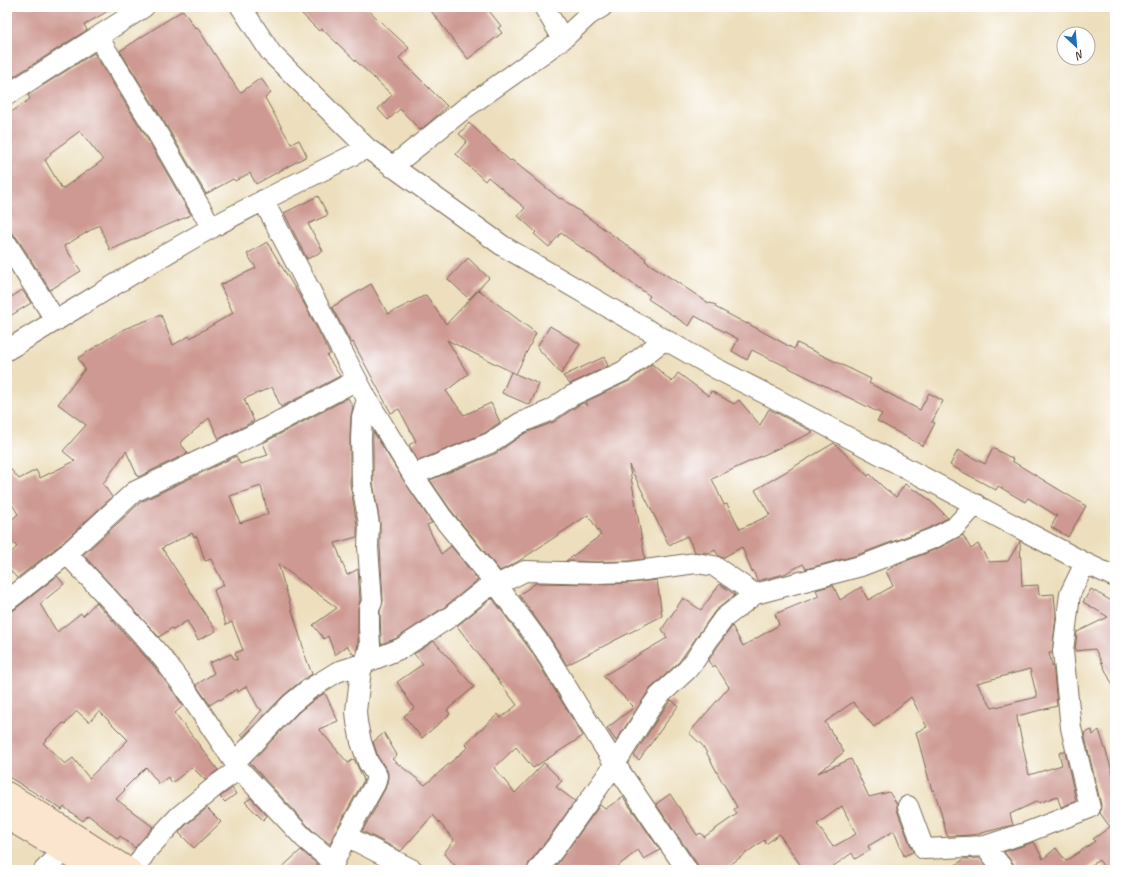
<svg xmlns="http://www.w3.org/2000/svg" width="1122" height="877" font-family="Caveat,sans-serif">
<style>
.building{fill:#ce9992;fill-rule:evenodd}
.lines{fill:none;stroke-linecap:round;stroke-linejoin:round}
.street-casing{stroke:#796956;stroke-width:22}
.secondary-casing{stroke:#796956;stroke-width:24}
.street{stroke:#fff;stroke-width:20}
.secondary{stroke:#fbe5cf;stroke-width:22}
</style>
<rect width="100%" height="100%" fill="#fff"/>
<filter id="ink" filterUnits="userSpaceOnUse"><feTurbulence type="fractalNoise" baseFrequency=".025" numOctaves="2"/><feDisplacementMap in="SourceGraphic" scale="8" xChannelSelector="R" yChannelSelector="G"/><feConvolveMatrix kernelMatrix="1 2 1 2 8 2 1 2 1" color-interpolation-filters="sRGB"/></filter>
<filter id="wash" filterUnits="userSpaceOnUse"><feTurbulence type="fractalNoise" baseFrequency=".012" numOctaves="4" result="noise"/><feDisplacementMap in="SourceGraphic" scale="16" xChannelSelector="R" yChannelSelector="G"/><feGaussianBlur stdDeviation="0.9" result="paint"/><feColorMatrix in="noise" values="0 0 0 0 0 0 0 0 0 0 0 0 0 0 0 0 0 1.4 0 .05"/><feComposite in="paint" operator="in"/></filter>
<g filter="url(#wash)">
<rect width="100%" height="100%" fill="#eddfbd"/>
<g id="blocks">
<path class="building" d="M7,7H115L84,25L87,30L7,81Z
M295,7H365L409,48L399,58L447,106L438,115L420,130L400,109L388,120L378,109L392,95L322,29L319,31Z
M428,7H486L501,26L498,28L502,33L468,59Z
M183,10L195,28L197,27L240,93L261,78L271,93L265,98L291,144L299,140L307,156L256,184L250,173L235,181L233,179L206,194L165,123L120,51Z
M94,53L145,135L191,215L110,250L99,225L64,246L81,271L50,290L17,238L13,234L9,233L7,230V115L30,99L28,95ZM80,131L103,160L62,189L45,160L51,155L50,153Z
M469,123L510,161L512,160L560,199L561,198L646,259L645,261L707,302L716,305L715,307L747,324V323L794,349L797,343L871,379L869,383L920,410L929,393L943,401L932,422L935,423L923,446L877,421L882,414L773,360H772L752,350L747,360L732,351L738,339L695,316L689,326L648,299L650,296L561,233L549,247L534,234L536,232L518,216L525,208L488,177L485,181L456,154L467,141L459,134Z
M318,196L328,215L308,224L323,251L307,259L284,213Z
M267,242L305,305L330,354L327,356L340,376L281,407L272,387L244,399L254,421L219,439L209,418L180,443L188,453L138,477L126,451L103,484L112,497L60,545L17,578L7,567V556L17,547L7,536V524L18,514L7,496V465L19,479L36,470L40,478L75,461L63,451L86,425L58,404L85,369L78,358L124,329L161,315L173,345L189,336L190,338L233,313L220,285L256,268L247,254Z
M468,258L489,278L469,299L448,279Z
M371,284L388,314L426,295L446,324L479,290L536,333L516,374L447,340L468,374L446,391L464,415L491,403L500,422L485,433L418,461L409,445L416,441L399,409L391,413L353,342L351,343L332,307Z
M22,290L31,303L7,318V300Z
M550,326L580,344L561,374L537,347Z
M604,357L608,366L570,384L563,376Z
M652,364L672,382L678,373L709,396L711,391L734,404L739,400L760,425L769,409L813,432L712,479L724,505L727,504L740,529L770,515L755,490L834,443L868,476L870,474L883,487L896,497L905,484L916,491L917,490L935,505L948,518L929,528L857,555L806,569L803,564L784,574L757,581L753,570L752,572L742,547L722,558L718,555L715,550L709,553L695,552L687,536L669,545L629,465L645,559L630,561L598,562L566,561L601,535L588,515L519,561L500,571L450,509L430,480L495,454L525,433L554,422L577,406L583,403L588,406L585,402L629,381Z
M511,372L539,384L530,405L502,393Z
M348,398L353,407L351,416L350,438V484L357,525V537L335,543L347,575L358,569L360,600L358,609V644L356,654L354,655L347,646L335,655L328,636L324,639L313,625L337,608L278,564L304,650H303L312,674L301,681L284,695L243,737L241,735L262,710L258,707L247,686L238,692L237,689L220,700L219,699L210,705L196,685L214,673L209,663L231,654L235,660H237L235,653L243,650L232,622L226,625L214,590L224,585L211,559L205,561L197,536L194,537L192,533L162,548L216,631L198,640L187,621L173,630L172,628L159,637L83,555L141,502L236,456L240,464L268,455L263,443ZM261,486L268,514L240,523L230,496Z
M373,431L404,481L432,523L427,525L441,554L451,546L478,580L443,608L397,638L381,644L380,611L383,601L380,547V524L373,483Z
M993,448L1013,459L1012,461L1086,506L1068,537L1051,527L1057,516L1028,498L1025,502L998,486L996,490L950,465L958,450L985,464Z
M963,535L971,549L978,544L989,562L1008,561L1020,541V542L1022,586L1038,585L1039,595L1054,594L1056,615L1052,653H1049L1054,672L1057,706L1017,716V718L1029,775L1062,765L1059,753L1065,751L1076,801L1061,807L1057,796L1039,803L1038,801L1010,814L1013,825L974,835L947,836L940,809L934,790L932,791L916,732L927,727L911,697L874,727L853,702L825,722L844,752L818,773L851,759L869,797L889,792L897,804V810L913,852L904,856L894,831L868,846L870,850L855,859L852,853L828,870H804L779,834L766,844L764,840L723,870H698L697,864L656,804L670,794L697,835L701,833L704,837L737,814L734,809L737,807L719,776L703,746L689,733L729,687L715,665L713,667L708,661L732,626L743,646L779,625L775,614L819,596L816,590L833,585L840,600L861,587L868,600L893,586L886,571L898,564L939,548ZM1030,669L1037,697L992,708L977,683ZM842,806L856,834L833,847L817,824Z
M57,576L64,584L40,604L57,632L81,613L83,616L96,602L152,664L175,694L183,706L175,713L218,770L205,780L192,767L172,783L168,777L159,784L146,767L124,789L125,790L116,799L153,827L135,848L120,836L118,839L88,815L83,821L64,807L62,810L55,805L7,776V613L14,610ZM77,711L89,722L99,711L128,740L89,778L73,758L65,764L43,743L63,723L65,724Z
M657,580L662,616L567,665L550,638L519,595L536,583L598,584L631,583Z
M720,584L735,595L715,611L679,662L650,689L616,741L607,728L633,708L632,707L633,706L603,676L667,638L662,629L683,598L701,610Z
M1091,589L1115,603V690L1095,649L1075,651L1077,632L1108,617L1083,602Z
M491,599H493L531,651L572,718L583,736L533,768L516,747L494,768L515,793L544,763L562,781L556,787L575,801L547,840L529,863L527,870H459L444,853L454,840L433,815L401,851L362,831L376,807H377L376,805L385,789L388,779V774L387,770L378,757L373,742L384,733L397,755L392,759L425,785L468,747L465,744L498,714L501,718L517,705L457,626Z
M434,641L474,687L447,710L450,714L422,738L404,716L414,708L397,682L423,664L414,654Z
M325,693L338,721L319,729L348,763L354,759L364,780L336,830L330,844L312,830L250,763L299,712L315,699Z
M672,700L678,706L639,760L634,756L659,716L668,704Z
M1092,730L1093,735L1099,730L1115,780V870H1106L1099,860L1085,870H1015L1013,863L1004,852L1034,842L1043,859L1056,848L1066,861L1095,841L1093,839L1110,827L1100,813L1101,805L1084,733Z
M232,788L236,794L225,802L220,797Z
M623,797L660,850L644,859L638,850L613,870H553L600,805L605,809Z
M251,798L267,816L263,820L245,802Z
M207,808L221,822L194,848L179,833L186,825Z
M301,850L318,865L315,870H279Z
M980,858L989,870H949L964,859Z"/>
</g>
</g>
<g filter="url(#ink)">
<use href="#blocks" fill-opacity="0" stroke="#796956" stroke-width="1"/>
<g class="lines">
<g class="street-casing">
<path id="street" d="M241,7L271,53L367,148L503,246L620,314L715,368L774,398L1085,563L1115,577
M98,37L155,129L212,228
M563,39L589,15L602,7
M7,95L144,7
M392,167L464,109L563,39L544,7
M263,200L367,399L413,475L441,516L497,585L541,645L578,706L615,764L687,870
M7,244L56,321
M7,350C76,309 143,266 213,227C264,199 316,174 367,148
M413,475L490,443L520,423L549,411L571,396L624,371L665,339
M67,554L137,629L164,660L184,687L239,769L304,838L334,863
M7,601L67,554L134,492L257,433L357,380
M235,762L291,704L308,690L337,672L365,663L402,648L450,617L485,589L497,585L525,571L598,573L631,572L696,563L714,566L755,594L861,566L934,538L955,527L976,504
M908,806L924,849L985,846L1025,833L1090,808L1071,728L1063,651L1070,594L1085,563
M346,836L413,870
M985,846L1004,870
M44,870L63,852
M134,870L147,850L178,817L218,784L239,769
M334,870V863L346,836L375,784L377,776L368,762L361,742L357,722L356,711L361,670L365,663L370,645L369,628V609L372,602L368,547L369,524L362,484L361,439L362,417L367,399
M538,870L556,847L615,764L649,710L659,696L687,670L695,660L708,640L724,618L755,594"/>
</g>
<g class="secondary-casing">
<path id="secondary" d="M7,793L50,819L130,870
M7,818L94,870"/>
</g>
<use href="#street" class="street"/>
<use href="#secondary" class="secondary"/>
</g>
</g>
<rect width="1122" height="877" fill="none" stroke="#fff" stroke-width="24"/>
<g transform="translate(1076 46) rotate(154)"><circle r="19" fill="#ffffff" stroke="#b1aaa5"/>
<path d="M0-3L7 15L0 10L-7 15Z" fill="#1f6fb2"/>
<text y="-6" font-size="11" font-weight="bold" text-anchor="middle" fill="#3b2a1e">N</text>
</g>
</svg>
